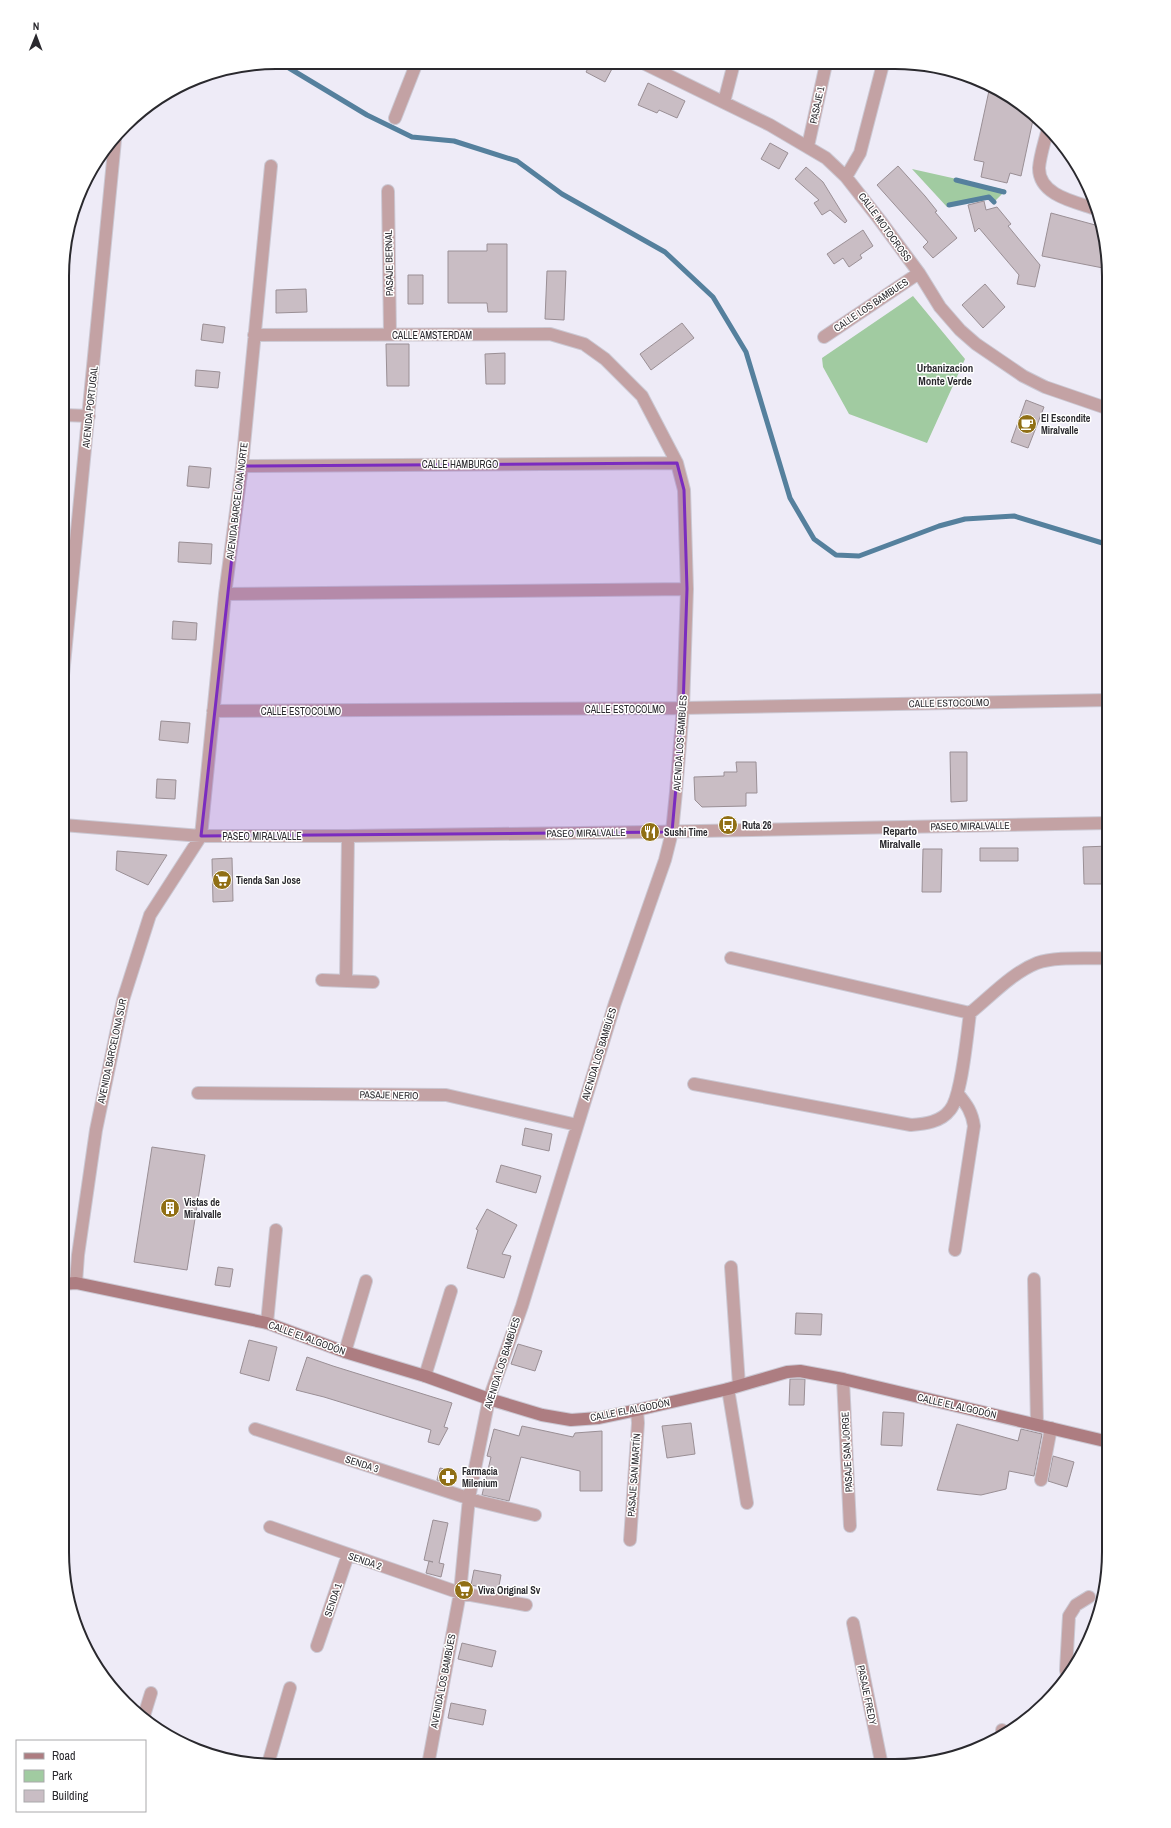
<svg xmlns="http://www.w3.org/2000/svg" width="1171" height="1828" font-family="'Archivo Narrow',sans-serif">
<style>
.green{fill:#a1cba1}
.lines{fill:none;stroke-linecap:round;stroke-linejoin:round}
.stream{stroke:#55809d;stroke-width:5}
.building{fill:#c9bdc4;stroke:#9a8f95}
.street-casing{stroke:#cbc8d3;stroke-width:14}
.secondary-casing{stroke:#cbc8d3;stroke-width:14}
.street{stroke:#c3a2a4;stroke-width:12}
.secondary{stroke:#ad7d81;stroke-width:12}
.marked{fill:#7b2cbf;fill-opacity:0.2;stroke:#7b2cbf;stroke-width:3;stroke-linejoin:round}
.labels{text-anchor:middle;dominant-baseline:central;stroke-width:3;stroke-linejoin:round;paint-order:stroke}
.street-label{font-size:10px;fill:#2a292e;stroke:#fff}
.poi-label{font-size:10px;font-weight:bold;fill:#2a292e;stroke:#fff;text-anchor:start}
.neighbourhood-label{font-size:11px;font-weight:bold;fill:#2a292e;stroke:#fff}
.rim{fill:none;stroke:#2a292e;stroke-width:2}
</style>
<rect width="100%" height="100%" fill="#eeebf7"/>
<path class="green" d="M912,169L1006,190L993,203L989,198L947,207Z
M913,296L965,359L927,443L849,414L823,367L822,358Z"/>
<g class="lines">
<path class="stream" d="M279,62L367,115L412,137L454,141L517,161L562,194L665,252L713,297L746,352L790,498L814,539L836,555L859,556L939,526L965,519L1014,516L1109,545
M956,180L1004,192
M949,205L989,197L994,202"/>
</g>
<path class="building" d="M591,63H606L613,67L605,82L586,72Z
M648,83L685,101L677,118L659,110L657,113L638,105Z
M990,86L1026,106L1034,115L1021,176L1010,173L1007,183L981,177L984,162L974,160Z
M770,143L788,153L779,169L761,159Z
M898,166L925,196L937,211L935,212L957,238L933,258L923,247L928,242L877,185Z
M806,167L823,182L847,221L845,223L830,210L822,215L814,203L819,200L795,179Z
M984,201L986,210L997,207L1011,224L1008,226L1040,265L1035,287L1017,284L1019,275L979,228L975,232L968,205Z
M1051,213L1099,226L1108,269L1042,256Z
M863,230L873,246L860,255L862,258L849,267L843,258L834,264L827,254Z
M487,244H507V312H488L487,303H448V251H487Z
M547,271H566L564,320L545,319Z
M408,275H423V304H408Z
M985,284L1005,307L983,328L962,305Z
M306,289L307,312L276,313V290Z
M682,323L694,338L651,370L640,354Z
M203,324L225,327L223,343L201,340Z
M386,344H409V386H387Z
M505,353V384H486L485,354Z
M196,370L220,372L218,388L195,386Z
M1026,400L1044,407L1028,448L1011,442Z
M189,466L211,468L209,488L187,486Z
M179,542L212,544L211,564L178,562Z
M173,621L197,623L196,640L172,639Z
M161,721L190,723L188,743L159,740Z
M950,752H967V801L951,802Z
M736,762H756L757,793H746V806L702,807L695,800L694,777L724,776V772H737Z
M157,779L176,780L175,799L156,798Z
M1109,846V884H1084L1083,847Z
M980,848H1018V861H980Z
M923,849H942L941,892H922Z
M117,851L167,855L148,885L116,870Z
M232,858L233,901L213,902L212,859Z
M525,1128L552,1134L549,1151L522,1145Z
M152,1147L205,1155L187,1270L134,1262Z
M501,1165L541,1176L536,1193L496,1182Z
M487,1209L517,1225L502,1254L511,1256L504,1278L467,1268L478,1230L476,1229Z
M218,1267L233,1269L230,1287L215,1285Z
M796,1313L822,1314L821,1335L795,1334Z
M249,1340L277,1347L269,1381L240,1373Z
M518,1344L542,1351L535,1371L511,1364Z
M307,1357L333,1366L452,1403L444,1427L448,1428L439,1445L428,1442L431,1430L324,1397L296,1390Z
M790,1379H805L804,1405H789Z
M883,1412L904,1413L902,1446L881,1445Z
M691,1423L695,1454L667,1458L662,1426Z
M957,1424L1018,1441L1021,1429L1042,1434L1034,1476L1009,1471L1006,1489L981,1495L937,1490Z
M522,1426L573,1437L575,1433L602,1431V1491H580V1471L521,1457L509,1501L482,1495L491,1457L487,1456L494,1429L519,1436Z
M1053,1456L1074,1462L1067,1487L1048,1481Z
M440,1468L454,1471L451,1485L437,1480Z
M433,1520L448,1523L439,1563L444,1564L441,1577L426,1573L429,1561L433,1562L424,1560Z
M474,1570L501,1575L498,1591L471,1585Z
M462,1643L496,1651L492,1667L458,1659Z
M451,1703L486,1710L483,1725L448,1718Z"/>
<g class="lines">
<g class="street-casing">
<path id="street" d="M643,63L770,125L826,158L846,177L879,219L919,273L940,307L960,330L976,344L1023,376L1045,387L1109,409
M724,102L734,63
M395,118L417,62
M1048,128C1045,141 1040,155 1039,168C1039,196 1076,202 1096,209
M808,146L826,64
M846,177L860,153L883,64
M388,191L390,335
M254,335L550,334L584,344L605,359L642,396L677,463L684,490L687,589L683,708L676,792L672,832L665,860L615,1003L522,1306L489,1399L469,1498L460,1593L428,1765
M824,337L919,273
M64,415L89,416
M242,466L677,463
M225,594L687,589
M63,675L115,140
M213,711L683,708L1109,700
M63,825L201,836H348L650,832L1109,823
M731,958L970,1013
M322,980L373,982
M346,981L348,836
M694,1084L911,1125C925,1124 941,1122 950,1110C962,1096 967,1034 970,1013C991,996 1012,973 1037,963C1056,956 1088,959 1109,958
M198,1093L446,1095L577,1125
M955,1250L974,1126C972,1112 967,1105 958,1094
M731,1267L739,1385
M1034,1279L1037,1425
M76,1283L78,1255L96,1130L123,1000L150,915L201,836L225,594L242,466L271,166
M267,1323L276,1230
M345,1352L366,1281
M425,1376L451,1291
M843,1379L850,1526
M728,1389L747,1503
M255,1429L477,1501L535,1515
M1041,1480L1051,1428
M270,1527L460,1593L526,1605
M630,1540L638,1423L637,1410
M853,1623L882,1766
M317,1646L348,1555
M1068,1678L1066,1670L1069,1616L1076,1605L1089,1597
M143,1719L151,1693
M1002,1735V1730
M268,1764L290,1688"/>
</g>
<g class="secondary-casing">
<path id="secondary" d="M62,1284L76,1283L267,1323L345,1352L425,1376L489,1399L542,1415L571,1420L599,1418L637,1410L728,1389L787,1372L800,1371L843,1379L1109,1442"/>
</g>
<use href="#street" class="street"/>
<use href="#secondary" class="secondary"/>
</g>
<path class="marked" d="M677,463L684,490L687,589L683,708L672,832L201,836L242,466Z"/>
<defs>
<g id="cafe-disc" transform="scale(1)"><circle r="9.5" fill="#906f15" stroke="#fff"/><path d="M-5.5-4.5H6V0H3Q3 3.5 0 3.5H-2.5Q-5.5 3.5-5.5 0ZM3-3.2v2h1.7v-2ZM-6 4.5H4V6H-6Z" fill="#fff"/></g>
<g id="bus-disc" transform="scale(1)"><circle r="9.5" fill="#906f15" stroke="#fff"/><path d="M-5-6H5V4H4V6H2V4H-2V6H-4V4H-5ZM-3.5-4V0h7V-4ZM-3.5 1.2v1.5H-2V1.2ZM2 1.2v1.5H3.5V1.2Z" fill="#fff"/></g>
<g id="restaurant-disc" transform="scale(1)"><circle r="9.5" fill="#906f15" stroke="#fff"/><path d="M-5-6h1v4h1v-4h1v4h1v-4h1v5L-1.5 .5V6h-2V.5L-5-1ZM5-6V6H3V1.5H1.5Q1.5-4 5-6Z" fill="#fff"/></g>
<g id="supermarket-disc" transform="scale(1)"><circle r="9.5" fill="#906f15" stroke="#fff"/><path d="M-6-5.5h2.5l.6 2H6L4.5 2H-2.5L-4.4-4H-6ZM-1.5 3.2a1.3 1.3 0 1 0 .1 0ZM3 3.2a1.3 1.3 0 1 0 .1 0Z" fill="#fff"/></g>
<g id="building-disc" transform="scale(1)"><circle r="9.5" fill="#906f15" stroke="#fff"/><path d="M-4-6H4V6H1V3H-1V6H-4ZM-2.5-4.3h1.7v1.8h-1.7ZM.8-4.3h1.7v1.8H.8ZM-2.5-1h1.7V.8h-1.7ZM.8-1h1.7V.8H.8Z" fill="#fff"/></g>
<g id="pharmacy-disc" transform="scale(1)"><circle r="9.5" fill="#906f15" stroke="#fff"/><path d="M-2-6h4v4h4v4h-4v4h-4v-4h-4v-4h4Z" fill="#fff"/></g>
</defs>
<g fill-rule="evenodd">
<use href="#cafe-disc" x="1027" y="424"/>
<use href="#bus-disc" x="728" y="825"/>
<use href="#restaurant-disc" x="650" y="832"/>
<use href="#supermarket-disc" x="222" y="880"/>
<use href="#building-disc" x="170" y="1208"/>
<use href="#pharmacy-disc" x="448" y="1477"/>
<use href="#supermarket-disc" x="464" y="1590"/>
</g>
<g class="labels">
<g class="street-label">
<text transform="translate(817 105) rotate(-78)">PASAJE 1</text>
<text transform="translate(885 227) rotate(54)">CALLE MOTOCROSS</text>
<text transform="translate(389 263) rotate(-91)">PASAJE BERNAL</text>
<text transform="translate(871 305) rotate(-34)">CALLE LOS BAMBUES</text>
<text x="432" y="335">CALLE AMSTERDAM</text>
<text transform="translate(90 407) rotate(-84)">AVENIDA PORTUGAL</text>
<text x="460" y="464">CALLE HAMBURGO</text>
<text transform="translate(237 501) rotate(-83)">AVENIDA BARCELONA NORTE</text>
<text transform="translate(949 703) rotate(-1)">CALLE ESTOCOLMO</text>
<text x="625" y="709">CALLE ESTOCOLMO</text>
<text x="301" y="711">CALLE ESTOCOLMO</text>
<text transform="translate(680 743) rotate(-86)">AVENIDA LOS BAMBÚES</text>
<text transform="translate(970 826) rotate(-1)">PASEO MIRALVALLE</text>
<text transform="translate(586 833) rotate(-1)">PASEO MIRALVALLE</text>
<text x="262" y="836">PASEO MIRALVALLE</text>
<text transform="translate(112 1051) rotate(-78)">AVENIDA BARCELONA SUR</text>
<text transform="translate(599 1054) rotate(-73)">AVENIDA LOS BAMBÚES</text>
<text transform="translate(389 1095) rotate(1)">PASAJE NERIO</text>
<text transform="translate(307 1338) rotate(20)">CALLE EL ALGODÓN</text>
<text transform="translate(502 1363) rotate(-72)">AVENIDA LOS BAMBÚES</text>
<text transform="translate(957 1406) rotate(13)">CALLE EL ALGODÓN</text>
<text transform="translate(630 1410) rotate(-11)">CALLE EL ALGODÓN</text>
<text transform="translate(847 1452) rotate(-93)">PASAJE SAN JORGE</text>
<text transform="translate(362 1464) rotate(18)">SENDA 3</text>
<text transform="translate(634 1475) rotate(-86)">PASAJE SAN MARTÍN</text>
<text transform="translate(365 1561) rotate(19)">SENDA 2</text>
<text transform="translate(333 1600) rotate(-71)">SENDA 1</text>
<text transform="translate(443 1681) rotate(-79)">AVENIDA LOS BAMBÚES</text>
<text transform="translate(867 1695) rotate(78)">PASAJE FREDY</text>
</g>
<g class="poi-label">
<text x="1041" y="418">El Escondite<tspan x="1041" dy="12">Miralvalle</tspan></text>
<text x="742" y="825">Ruta 26</text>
<text x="664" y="832">Sushi Time</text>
<text x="236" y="880">Tienda San Jose</text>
<text x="184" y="1202">Vistas de<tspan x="184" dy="12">Miralvalle</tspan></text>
<text x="462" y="1471">Farmacia<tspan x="462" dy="12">Milenium</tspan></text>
<text x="478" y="1590">Viva Original Sv</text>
</g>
<g class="neighbourhood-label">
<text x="945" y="368">Urbanizacion<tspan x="945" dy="13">Monte Verde</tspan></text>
<text x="900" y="831">Reparto<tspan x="900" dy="13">Miralvalle</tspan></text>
</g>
</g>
<path d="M0 0H1171V1828H0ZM276 69H895A207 207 0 0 1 1102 276V1552A207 207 0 0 1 895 1759H276A207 207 0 0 1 69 1552V276A207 207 0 0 1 276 69Z" fill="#fff" fill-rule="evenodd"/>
<path class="rim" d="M276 69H895A207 207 0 0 1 1102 276V1552A207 207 0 0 1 895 1759H276A207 207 0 0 1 69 1552V276A207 207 0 0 1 276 69Z"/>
<rect x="16" y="1740" width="130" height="72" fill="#ffffff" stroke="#aaa9ab"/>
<rect x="24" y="1753" width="20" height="6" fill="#ad7d81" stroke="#aaa9ab"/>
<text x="52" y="1760" font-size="12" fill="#2a292e">Road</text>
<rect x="24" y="1770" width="20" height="12" fill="#a1cba1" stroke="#aaa9ab"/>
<text x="52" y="1780" font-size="12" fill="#2a292e">Park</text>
<rect x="24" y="1790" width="20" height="12" fill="#c9bdc4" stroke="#aaa9ab"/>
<text x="52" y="1800" font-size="12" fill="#2a292e">Building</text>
<g transform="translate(36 36) rotate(1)" stroke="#ffffff" stroke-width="3" paint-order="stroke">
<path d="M0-3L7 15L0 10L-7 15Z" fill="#2a292e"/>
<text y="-6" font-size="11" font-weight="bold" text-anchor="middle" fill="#2a292e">N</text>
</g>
</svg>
